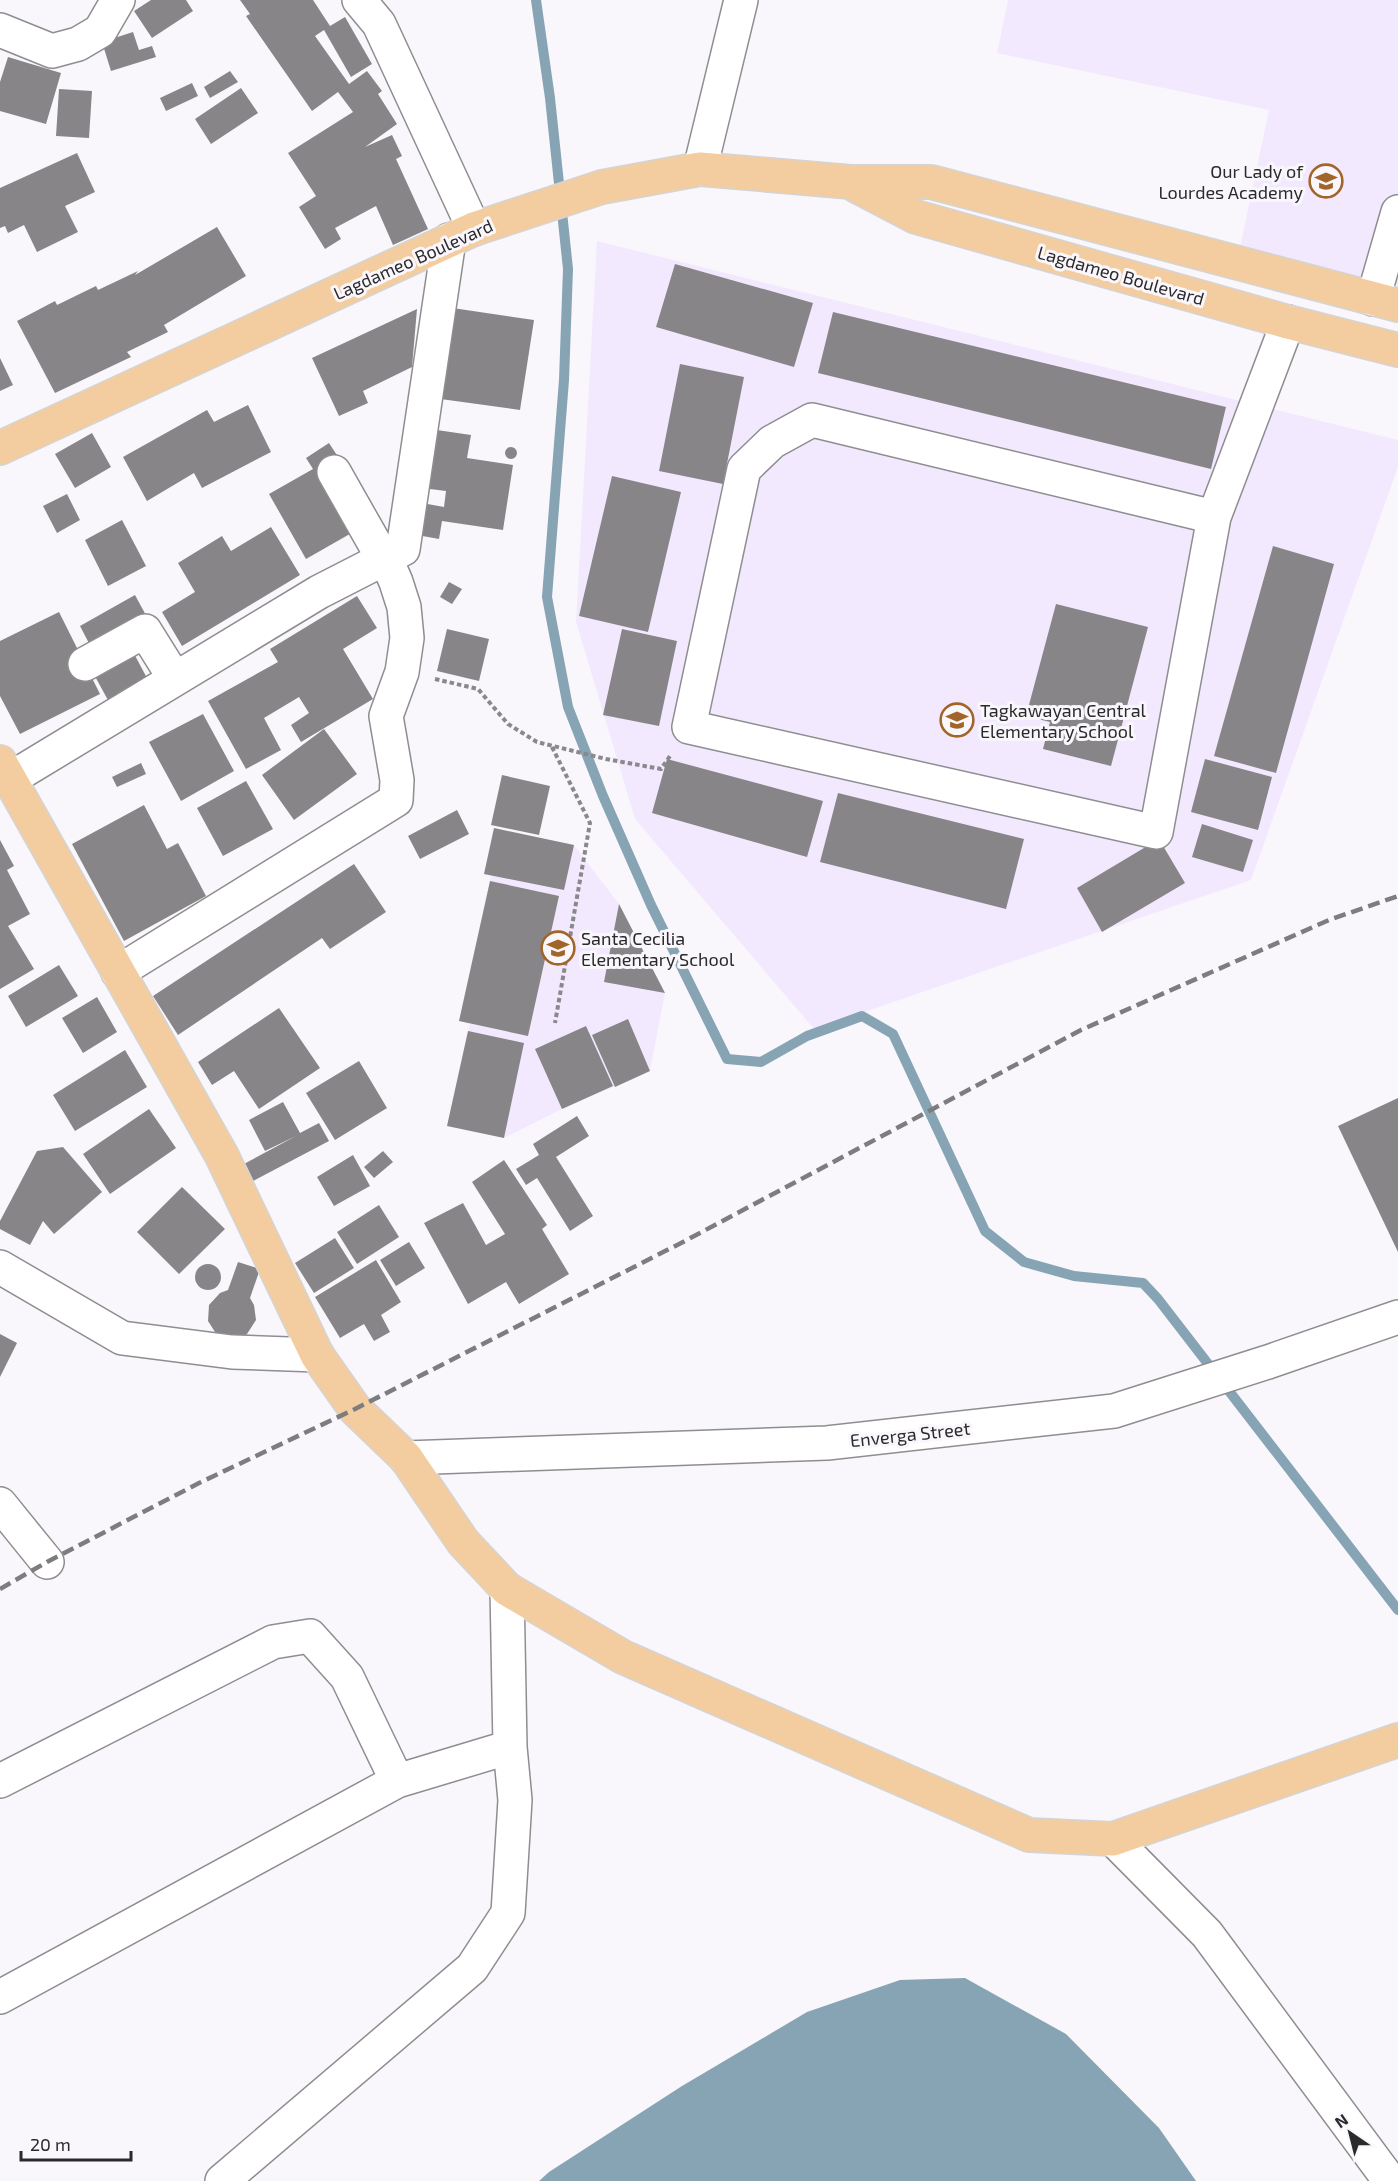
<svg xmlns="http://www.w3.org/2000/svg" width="1398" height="2181" font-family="'Exo 2',sans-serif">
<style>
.education{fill:#f3e9ff}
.water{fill:#87a4b5}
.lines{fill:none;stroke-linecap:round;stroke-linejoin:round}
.stream{stroke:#87a4b5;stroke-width:10}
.building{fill:#878588}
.minor-casing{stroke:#8f8d90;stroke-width:36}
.major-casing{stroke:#d4d4d5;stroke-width:36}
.path{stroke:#89888b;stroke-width:4;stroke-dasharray:4.5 3;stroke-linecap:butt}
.minor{stroke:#fff;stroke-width:33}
.major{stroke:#f3cd9f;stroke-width:33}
.rail{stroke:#7d7c7f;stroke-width:4.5;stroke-dasharray:12 6;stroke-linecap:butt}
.labels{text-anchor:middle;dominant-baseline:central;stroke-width:6;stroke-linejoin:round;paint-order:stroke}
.poi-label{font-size:18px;fill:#2a292b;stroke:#f9f7fb;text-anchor:start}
.street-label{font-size:18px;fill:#2a292b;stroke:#f9f7fb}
</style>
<rect width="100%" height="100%" fill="#f9f7fb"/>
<path class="education" d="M1008,0H1398V285L1239,252L1269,110L997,53Z
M597,241L1398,440V467L1251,880L814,1029L635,819L576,622Z
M494,828L574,845L619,904L665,993L650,1071L562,1109L504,1138L447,1126L470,1024L459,1021L490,881L491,875L484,874Z"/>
<path class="water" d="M965,1978L1066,2034L1159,2128L1196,2181H539L549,2172L682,2086L807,2012L900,1980Z"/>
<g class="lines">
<path class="stream" d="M536,0L550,98L568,269L564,380L547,597L568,707L603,796L651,905L727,1059L761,1062L807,1036L862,1016L893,1034L985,1231L1024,1262L1074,1276L1143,1283L1158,1299L1398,1610"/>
</g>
<path class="building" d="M151,0H186L193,11L152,38L134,11Z
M240,0H313L330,26L345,17L372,64L351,77L324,30L315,36L349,84L367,71L382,91L378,94L397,124L365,147L392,135L402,156L396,159L428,229L393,245L376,206L335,228L341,239L325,249L299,207L316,196L288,153L353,112L338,92L312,111L246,16L250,14Z
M133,32L139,50L152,46L156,57L111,71L102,42Z
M8,57L61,73L46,124L0,111V82Z
M230,71L238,82L210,98L204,87Z
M192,83L198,96L166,111L160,98Z
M241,88L258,113L211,144L195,119Z
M59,89L92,91L89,138L56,136Z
M77,153L95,192L65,206L78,232L37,252L24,225L8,233L5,226L0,228V188Z
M217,227L246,276L164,325L168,332L127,352L131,357L55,393L17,321L55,301L57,305L96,286L98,290L138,271L135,275Z
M675,264L813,303L794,367L656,327Z
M439,306L534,320L520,410L426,397Z
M417,309L412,367L363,391L368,403L339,416L312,358Z
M833,312L1226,407L1211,469L818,373Z
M0,358L13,385L0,391Z
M680,364L744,377L723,484L659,471Z
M248,405L271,452L202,488L194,473L147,501L123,457L207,410L214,422Z
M430,429L471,435L467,458L513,465L503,530L442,521L439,539L417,535L422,503L444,507L446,491L422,488Z
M92,433L111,467L75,488L55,454Z
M329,443L344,466L355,531L306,559L269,494L313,469L306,458Z
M505 453a6 6 0 1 1 12 0a6 6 0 1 1-12 0Z
M612,476L681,492L648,632L579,616Z
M67,494L80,520L57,533L43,506Z
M122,520L146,566L108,586L85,540Z
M271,527L300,575L182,646L162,612L195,592L178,563L222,536L231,551Z
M1273,546L1334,564L1276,773L1214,756Z
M449,582L462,589L452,604L440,597Z
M135,595L148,619L92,649L80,626Z
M357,596L377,628L343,649L373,699L301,742L291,725L309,713L299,697L264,718L281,750L246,769L208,701L278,662L270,649Z
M1056,604L1148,627L1111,766L1043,749L1050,722L1026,716Z
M59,612L100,694L20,734L0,696V641Z
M447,629L489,639L479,681L437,671Z
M622,629L677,641L659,726L603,715Z
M131,648L148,680L109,702L91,669Z
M203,714L234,771L181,801L149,742Z
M324,729L357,774L294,820L262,775Z
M667,759L823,801L807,857L652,813Z
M1205,759L1272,777L1258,830L1191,812Z
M141,763L146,774L117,787L112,777Z
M502,775L550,786L539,835L491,825Z
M246,781L273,829L223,856L197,808Z
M838,793L1024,839L1006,909L820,862Z
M144,805L167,849L178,843L206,896L124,941L72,844Z
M457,810L469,834L420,859L408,836Z
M1202,824L1253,840L1243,872L1192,857Z
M494,828L574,845L564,890L484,874Z
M1159,839L1185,883L1102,932L1077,888Z
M0,840L14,866L7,870L30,914L8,926L34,969L0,989Z
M354,864L386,912L330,949L322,938L178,1035L153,996Z
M490,881L559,896L528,1036L459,1021Z
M619,904L665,993L604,982Z
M59,965L78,996L26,1027L8,996Z
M97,997L117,1032L83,1053L62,1018Z
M279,1008L320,1068L259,1109L234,1071L212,1085L198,1062Z
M628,1019L650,1071L615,1087L592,1035Z
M586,1026L613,1086L562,1109L535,1049Z
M468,1031L524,1043L504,1138L447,1126Z
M125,1050L147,1087L75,1131L53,1095Z
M359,1061L387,1108L335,1140L306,1093Z
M1398,1098V1252L1338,1126Z
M283,1102L300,1133L319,1123L329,1141L253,1181L244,1164L296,1136L265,1151L249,1120Z
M149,1109L176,1148L110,1194L83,1154Z
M577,1116L589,1136L556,1157L593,1216L570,1231L537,1178L526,1185L516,1169L539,1155L533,1144Z
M63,1147L102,1192L54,1234L43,1221L30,1245L0,1229V1221L37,1151Z
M383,1151L393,1162L374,1178L364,1167Z
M353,1155L370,1186L334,1206L317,1177Z
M504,1160L547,1225L542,1229L569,1274L519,1304L506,1282L468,1304L424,1223L463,1203L486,1245L505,1234L472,1182Z
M182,1187L225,1229L179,1274L137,1232Z
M379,1205L399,1237L357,1264L337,1232Z
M335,1238L354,1268L314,1293L295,1263Z
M409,1242L425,1268L396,1286L380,1260Z
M376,1260L401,1302L381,1315L390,1332L374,1341L364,1324L340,1338L315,1297Z
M238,1262L260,1269L250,1298L254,1305L256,1320L247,1334L240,1338L217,1335L208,1321L209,1305L220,1293L228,1290Z
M195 1277a13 13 0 1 1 26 0a13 13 0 1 1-26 0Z
M0,1334L17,1343L0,1377Z"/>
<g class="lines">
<g class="minor-casing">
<path id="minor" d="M359,0L379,24L474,229
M0,30L52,51L78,44L100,31L118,0
M700,169L741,0
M1373,299L1398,212
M1214,517L812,420L772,442L744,469L689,727L1156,832L1214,517L1288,322
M85,664L145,631L175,679
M10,779L319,592L403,549L449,240
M118,972L396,800L397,780L386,716L402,672L407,638L404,607L396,582L386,559L380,553L334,472
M0,1267L122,1338L232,1352L317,1355
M406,1458L827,1443L1114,1411L1268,1362L1398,1317
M0,1504L47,1562
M0,1781L273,1642L310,1636L347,1677L397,1781
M1113,1839L1207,1934L1390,2181
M0,1997L397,1781L510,1747
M222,2181L472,1968L508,1913L515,1800L510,1747L507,1589"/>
</g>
<g class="major-casing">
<path id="major" d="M855,185L916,217L1288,322L1398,350
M0,448L474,229L602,187L700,169L851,182H931L1398,305
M0,762L222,1156L317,1355L355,1409L406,1458L463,1542L507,1589L623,1657L1029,1835L1113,1839L1398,1740"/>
</g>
<path class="path" d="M435,679L478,689L508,724L537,742L606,759L661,769L670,756
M552,747L590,823L555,1023"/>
<use href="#minor" class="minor"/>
<use href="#major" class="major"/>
<path class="rail" d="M0,1589L47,1562L199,1483L355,1409L683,1242L1081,1030L1329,920L1398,896"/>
</g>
<defs>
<g id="school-ring" transform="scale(1.725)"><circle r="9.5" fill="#f9f7fb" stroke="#a26529" stroke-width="1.5"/><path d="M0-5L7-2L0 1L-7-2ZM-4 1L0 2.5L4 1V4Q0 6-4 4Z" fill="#a26529"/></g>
</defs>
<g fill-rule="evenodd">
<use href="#school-ring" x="1326" y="181"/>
<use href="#school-ring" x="957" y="720"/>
<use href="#school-ring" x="558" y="948"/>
</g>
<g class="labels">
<g class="poi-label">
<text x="1303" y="171" text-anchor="end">Our Lady of<tspan x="1303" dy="21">Lourdes Academy</tspan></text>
<text x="980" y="710">Tagkawayan Central<tspan x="980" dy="21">Elementary School</tspan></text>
<text x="581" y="938">Santa Cecilia<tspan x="581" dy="21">Elementary School</tspan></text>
</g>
<g class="street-label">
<text transform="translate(413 259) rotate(-24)">Lagdameo Boulevard</text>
<text transform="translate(1121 275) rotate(16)">Lagdameo Boulevard</text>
<text transform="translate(910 1434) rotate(-6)">Enverga Street</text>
</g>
</g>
<g transform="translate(1350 2133) rotate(325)" stroke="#f9f7fb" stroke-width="4.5" paint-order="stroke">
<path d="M0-4.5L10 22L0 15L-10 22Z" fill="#2a292b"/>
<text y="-9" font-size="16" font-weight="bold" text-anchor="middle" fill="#2a292b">N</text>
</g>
<path d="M21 2151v9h110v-9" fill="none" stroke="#2a292b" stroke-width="3"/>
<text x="30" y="2151" font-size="18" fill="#2a292b" stroke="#f9f7fb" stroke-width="4.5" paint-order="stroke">20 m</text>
</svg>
